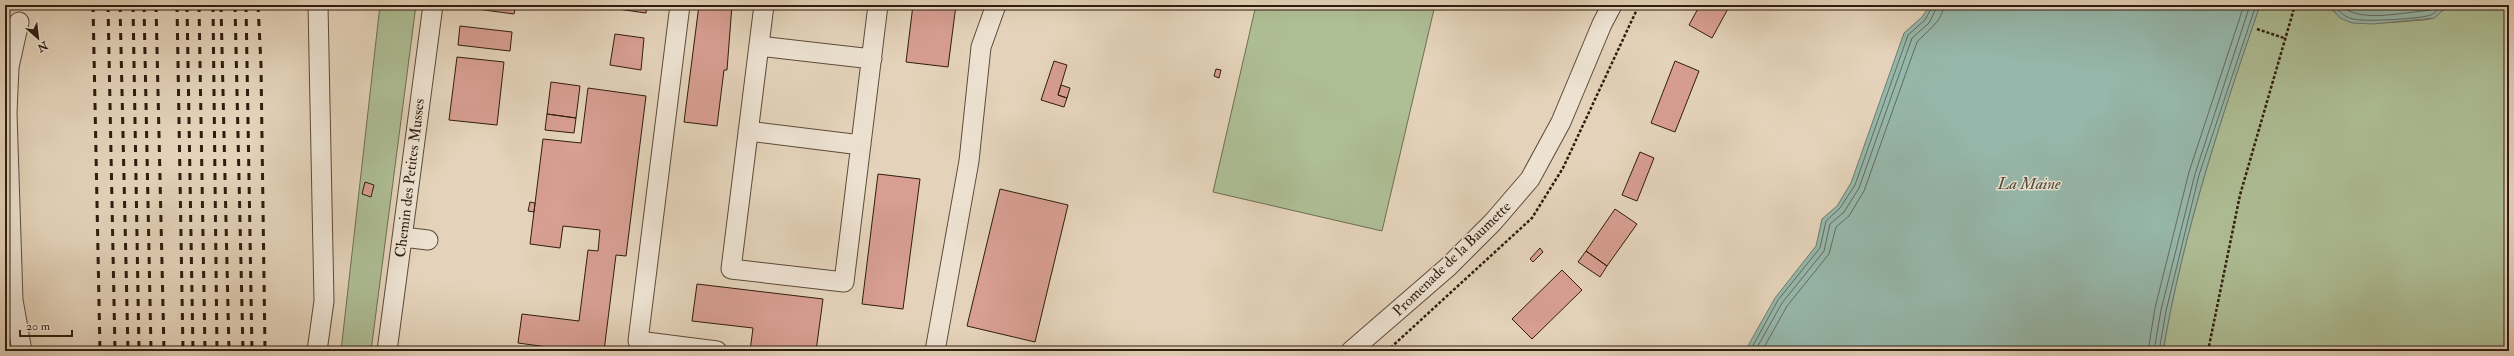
<svg xmlns="http://www.w3.org/2000/svg" width="2514" height="356" font-family="'IM FELL Double Pica',serif">
<style>
.green{fill:#aebe95;stroke:#6e6e52}
.water{fill:#96b8ac;stroke:#6d7a6d}
.lines{fill:none;stroke-linecap:round;stroke-linejoin:round}
.shore{stroke:#626a5e;stroke-width:1}
.building{fill:#d79e91;stroke:#2f1d0f}
.minor-casing{stroke:#5c4a3a;stroke-width:21}
.path{stroke:#2f1d0f;stroke-width:2.5;stroke-dasharray:3 2;stroke-linecap:butt}
.minor{stroke:#ede2d2;stroke-width:19}
.rail{stroke:#2f1d0f;stroke-width:3;stroke-dasharray:7 7;stroke-linecap:butt}
.labels{text-anchor:middle;dominant-baseline:central;stroke-width:3;stroke-linejoin:round;paint-order:stroke}
.street-label{font-size:15px;fill:#2f1d0f;stroke:#ede2d2}
.water-label{font-size:16px;font-style:italic;fill:#4e4c3e;stroke:#ede2d2}
</style>
<rect width="100%" height="100%" fill="#e4d3ba"/>
<filter id="stains"><feTurbulence type="fractalNoise" baseFrequency=".005" numOctaves="4"/><feColorMatrix values="0 0 0 0 .2 0 0 0 0 .09 0 0 0 0 .02 0 0 0 .5 -.17"/></filter>
<radialGradient id="worn" r=".72"><stop offset=".6" stop-color="#630" stop-opacity="0"/><stop offset="1" stop-color="#630" stop-opacity=".3"/></radialGradient>
<path class="green" d="M380,5H416L371,351H341Z
M1256,5H1435L1382,231L1213,192Z
M2260,5H2329C2343,32 2397,21 2424,20L2434,18L2449,5H2509V351H2163C2183,233 2221,118 2260,5Z"/>
<path class="water" d="M1930,5H2260C2221,118 2183,233 2163,351H1745L1775,298L1816,246L1822,219L1837,206L1851,183L1904,33L1922,17Z
M2329,5H2449L2434,18L2373,24L2352,23L2340,18Z"/>
<g class="lines">
<path class="shore" d="M2333,5C2339,11 2344,17 2353,19C2366,22 2419,19 2431,15C2435,13 2439,8 2443,5
M2340,5C2358,23 2399,13 2423,11L2430,10L2435,5
M2348,5C2366,13 2405,8 2424,5
M1750,351L1778,300L1820,248L1826,221L1840,208L1855,185L1908,35L1925,20L1933,5
M1755,351L1782,303L1824,251L1830,224L1844,212L1859,188L1912,38L1929,23L1938,5
M1762,351L1787,306L1829,254L1836,227L1849,216L1864,191L1917,42C1927,31 1943,21 1944,5
M2148,351L2155,308L2189,172L2244,5
M2154,351L2161,310L2195,174L2250,5
M2159,351L2166,311L2199,175L2256,5"/>
</g>
<path class="building" d="M462,5H516L514,14L462,7Z
M618,5H647L646,13L618,9Z
M699,5H732L727,70H724L717,126L684,122Z
M913,5H956L948,67L906,62Z
M1700,5H1730L1712,38L1689,25Z
M460,26L512,32L510,51L458,45Z
M615,34L644,38L641,70L610,65Z
M457,57L504,62L497,125L449,120Z
M1054,61L1067,65L1058,95L1067,98L1064,107L1041,100Z
M1675,61L1699,71L1675,132L1651,123Z
M1216,69L1221,70L1219,78L1214,76Z
M551,82L580,86L576,118L547,114Z
M1061,85L1070,88L1067,98L1058,95Z
M588,88L646,96L626,256L616,255L604,351H577L518,343L522,314L579,321L588,250L598,251L600,230L563,226L560,248L530,244L543,139L581,143Z
M547,114L576,118L574,133L545,130Z
M1640,152L1654,158L1637,201L1622,195Z
M878,174L920,179L903,309L862,304Z
M365,182L374,185L371,197L362,194Z
M1000,189L1068,205L1035,342L967,326Z
M530,202L535,203L534,212L528,211Z
M1615,209L1637,224L1607,266L1586,251Z
M1540,248L1543,252L1533,262L1530,259Z
M1586,251L1607,266L1600,277L1578,262Z
M1562,270L1582,290L1532,339L1512,319Z
M697,284L823,299L816,351H750L753,328L692,321Z"/>
<g class="lines">
<g class="minor-casing">
<path id="minor" d="M680,5L638,341L717,351
M764,5L731,269L844,282L878,5
M19,22L9,67L7,113L13,300L22,351
M759,46L872,59
M748,131L861,145
M403,237L428,240
M317,351L324,301L318,5
M387,351L433,5
M935,351L969,161L981,47L996,5
M1351,351L1448,267L1493,222L1530,179L1561,122L1602,24L1612,5"/>
</g>
<path class="path" d="M2257,29L2284,38
M1387,351L1532,218L1563,168L1639,5
M2208,351L2240,195L2295,5"/>
<use href="#minor" class="minor"/>
<path class="rail" d="M93,5L100,351
M108,5L115,351
M120,5L128,351
M133,5L139,351
M144,5L151,351
M156,5L164,351
M177,5L183,351
M187,5L193,351
M199,5L205,351
M213,5L217,351
M221,5L229,351
M235,5L243,351
M246,5L252,351
M258,5L261,65L265,351
M5,16L8,5"/>
</g>
<g class="labels">
<g class="street-label">
<text transform="translate(410 178) rotate(-83)">Chemin des Petites Musses</text>
<text transform="translate(1452 259) rotate(-44)">Promenade de la Baumette</text>
</g>
<g class="water-label">
<text x="2029" y="184">La Maine</text>
</g>
</g>
<rect width="2514" height="356" fill="none" stroke="#e4d3ba" stroke-width="20"/>
<rect x="6" y="6" width="2502" height="344" fill="none" stroke="#2f1d0f" stroke-width="2"/>
<rect x="10" y="10" width="2494" height="336" fill="none" stroke="#2f1d0f"/>
<g transform="translate(38 38) rotate(152)" stroke="#ede2d2" stroke-width="3" paint-order="stroke">
<path d="M0-3L7 15L0 10L-7 15Z" fill="#2f1d0f"/>
<text y="-6" font-size="11" font-weight="bold" text-anchor="middle" fill="#2f1d0f">N</text>
</g>
<path d="M20 330v6h52v-6" fill="none" stroke="#2f1d0f" stroke-width="2"/>
<text x="26" y="330" font-size="12" fill="#2f1d0f" stroke="#ede2d2" stroke-width="3" paint-order="stroke">20 m</text>
<rect width="100%" height="100%" filter="url(#stains)"/>
<rect width="100%" height="100%" fill="url(#worn)"/>
</svg>
